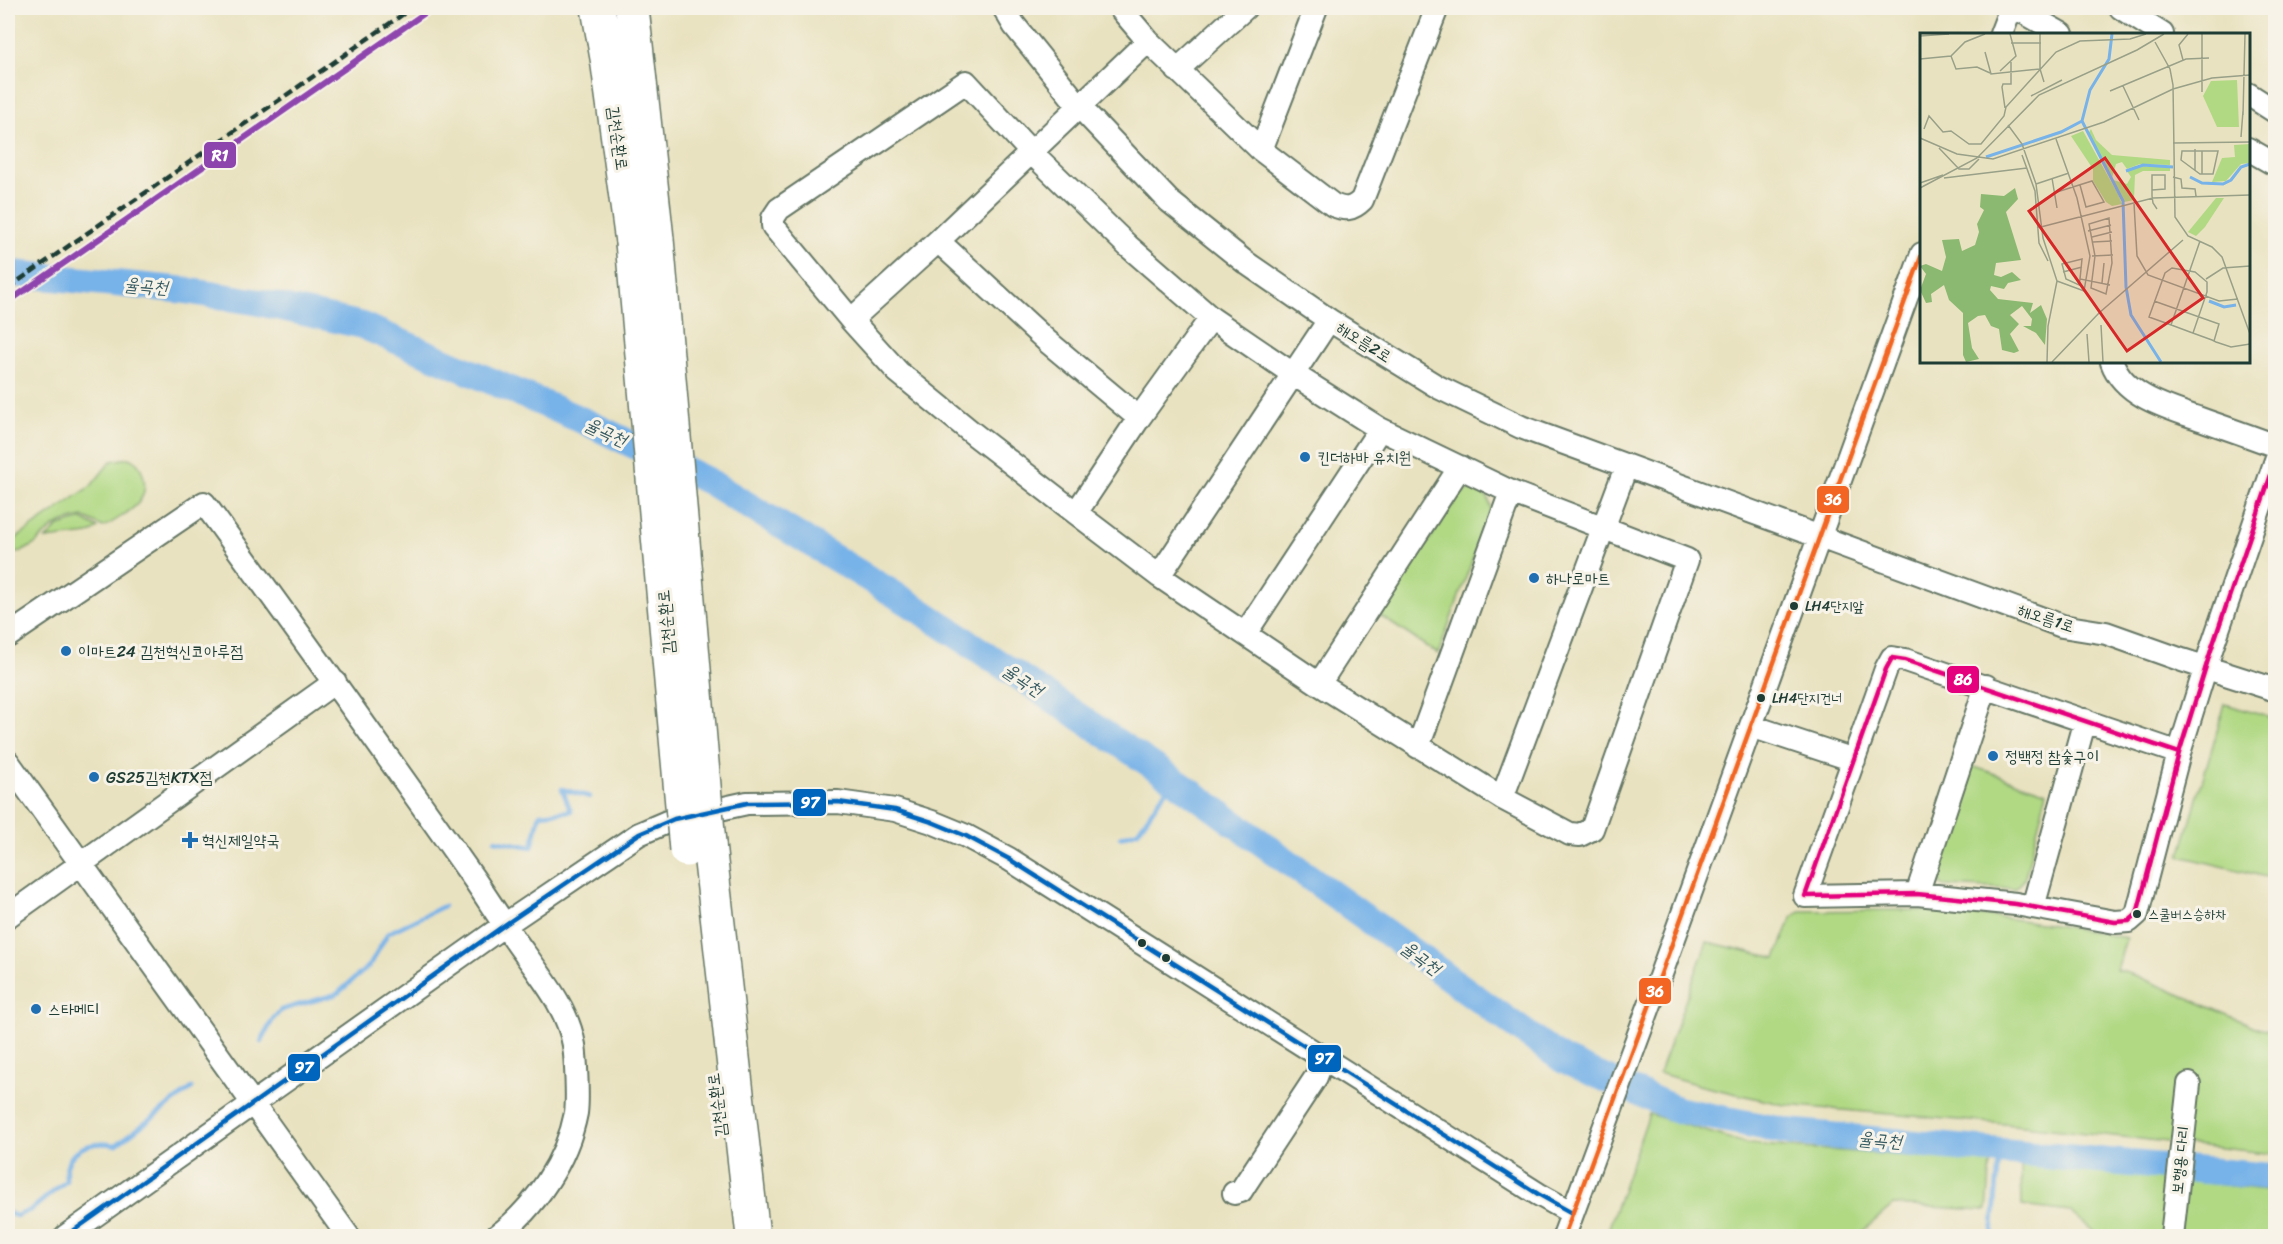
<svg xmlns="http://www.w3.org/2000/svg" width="2283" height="1244" font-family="Sriracha,'Poor Story',sans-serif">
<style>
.green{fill:#b1d984;stroke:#688b5c;stroke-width:1.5}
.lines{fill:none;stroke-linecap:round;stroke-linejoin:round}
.stream{stroke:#77b2e8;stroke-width:4.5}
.river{stroke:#77b2e8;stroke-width:27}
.minor-casing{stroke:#667765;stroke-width:26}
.highway-casing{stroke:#667765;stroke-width:36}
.minor{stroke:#fff;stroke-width:22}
.highway{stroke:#fff;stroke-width:33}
.rail{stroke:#1f3d34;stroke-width:4.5;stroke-dasharray:9 4.5;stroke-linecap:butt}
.highway-bridge-casing{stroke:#667765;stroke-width:36;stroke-linecap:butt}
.highway-bridge{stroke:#fff;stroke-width:33}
.bus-1-casing{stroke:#f7f3e8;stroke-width:9}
.bus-2-casing{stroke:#f7f3e8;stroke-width:9}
.bus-3-casing{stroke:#f7f3e8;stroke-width:9}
.bus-1{stroke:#0065bd;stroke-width:4.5}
.bus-2{stroke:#f26522;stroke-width:4.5}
.bus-3{stroke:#e5007d;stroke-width:4.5}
.rail-1-casing{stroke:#f7f3e8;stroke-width:10}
.rail-1{stroke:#8e44ad;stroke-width:6}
.poi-dot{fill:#1f6fb2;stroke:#f7f3e8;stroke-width:2}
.bus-dot{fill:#1f3d34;stroke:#f7f3e8;stroke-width:2}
.labels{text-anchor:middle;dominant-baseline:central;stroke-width:6;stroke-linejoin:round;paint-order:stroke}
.bus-label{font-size:14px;fill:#1f3d34;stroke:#f7f3e8;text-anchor:start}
.street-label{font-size:16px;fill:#1f3d34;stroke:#f7f3e8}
.poi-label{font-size:16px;fill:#1f3d34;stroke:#f7f3e8;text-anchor:start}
.water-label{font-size:18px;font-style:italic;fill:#355a61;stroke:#f7f3e8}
.inset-river{fill:none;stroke:#77b2e8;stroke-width:3}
.inset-road{fill:none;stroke:#98a088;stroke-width:1.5}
.view{fill:#d62828;fill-opacity:0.15;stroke:#d62828;stroke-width:3}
.inset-edge{fill:none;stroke:#1f3d34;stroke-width:3}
.line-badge{stroke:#f7f3e8;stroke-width:2}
.badge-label{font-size:16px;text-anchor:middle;font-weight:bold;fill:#fff}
</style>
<rect width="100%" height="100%" fill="#f7f3e8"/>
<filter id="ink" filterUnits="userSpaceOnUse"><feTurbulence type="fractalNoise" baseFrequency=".0167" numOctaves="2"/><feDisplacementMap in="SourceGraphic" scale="12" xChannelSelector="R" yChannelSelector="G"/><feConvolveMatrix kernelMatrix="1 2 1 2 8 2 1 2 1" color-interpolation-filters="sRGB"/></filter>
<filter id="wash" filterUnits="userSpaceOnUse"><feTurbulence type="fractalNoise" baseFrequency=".008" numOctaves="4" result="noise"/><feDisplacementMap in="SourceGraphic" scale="24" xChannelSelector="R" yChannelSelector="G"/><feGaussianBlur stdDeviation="1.35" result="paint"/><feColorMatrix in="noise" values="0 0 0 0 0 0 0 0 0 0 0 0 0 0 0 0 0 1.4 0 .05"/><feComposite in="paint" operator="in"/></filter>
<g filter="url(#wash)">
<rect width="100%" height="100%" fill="#e9e2c0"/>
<path class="green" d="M129,458C145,464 149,489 139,502C133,510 112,523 103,527L83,517C75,519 66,521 59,524C44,531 38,548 16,553L9,548L11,542L91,486L111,461Z
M1469,488L1488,497L1491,509L1438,654L1379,615L1459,495Z
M82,519L98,528L89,534L46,539L59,526Z
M2225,704L2275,719V879L2180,856Z
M1972,766L2047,792L2024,880L2015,889L1942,886L1936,873Z
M1912,910C1987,914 2053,923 2126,938L2117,970L2137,976L2260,1029L2275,1031V1154L2005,1124L1785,1105L1702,1086L1659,1073L1707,942L1776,958L1791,919L1800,911Z
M1649,1114L1748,1144L1991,1162L1987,1210L1893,1205L1857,1236H1606Z
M2021,1162L2275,1191V1236H2099L2071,1212L2022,1206Z"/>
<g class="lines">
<path class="stream" d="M1120,837L1138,831L1173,780
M495,840L532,847L540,814L571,811L562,789L590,797
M261,1042L273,1019L281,1010L337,994L370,965L388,933L444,906
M8,1212L16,1216L31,1210L66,1181C66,1177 65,1170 67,1166C73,1145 97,1141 116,1145L192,1088
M1992,1236L2000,1151"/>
<path class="river" d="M8,273L182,290L257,302L361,325L586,422L708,481L912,605L1180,784L1563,1060L1678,1110L1791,1132L2276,1177"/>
</g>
</g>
<g filter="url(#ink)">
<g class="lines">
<g class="minor-casing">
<path id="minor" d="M1004,8L1014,25L1079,106L1169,201L1245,262L1329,320L1438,387L1521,427L2062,626L2106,633L2182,660L2276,690
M1120,8L1148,41L1261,150L1333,205C1345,210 1352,210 1362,200L1437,8
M2016,8L2062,34
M2121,8L2162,34
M2001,34L2011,8
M1177,70L1245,8
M966,82L1030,151L1128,246L1211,318L1293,374L1380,429L1511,492L1687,560L1592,829L1580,835L1570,834L1502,798L1319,684L1159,576L1076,513L975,435L898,372L851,320L773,226V218L779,209Z
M2248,94L2276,112
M2248,149L2276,165
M1261,150L1316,8
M938,241L1048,342L1139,418
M851,320L938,241L1148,41
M2112,362C2125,398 2173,409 2206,421C2229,429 2252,437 2276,446
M1076,513L1139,418L1211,318
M1159,576L1329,320
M1245,634L1380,429
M8,636L204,503C295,627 385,753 474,879C491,904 507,930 525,954C545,982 568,1010 574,1045C576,1060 578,1098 576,1113C567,1160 535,1208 497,1236
M1319,684L1460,467
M1751,726L1854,760
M1418,747L1511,492
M2179,753L1905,660L1892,658L1886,669L1805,896L1917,894L2016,904L2115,922L2129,921L2137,914L2179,753L2212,647L2276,460
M8,762L348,1236
M1502,798L1626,467
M1917,894L1986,686
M2033,907L2085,720
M8,916L335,682
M1234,1193L1241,1191L1246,1183L1316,1077L1323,1058
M66,1236L506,924L639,834L674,819L747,803L838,802L895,810L932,822L966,836L1009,859L1538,1194L1572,1213
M1564,1236L1653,996L1922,254
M2172,1236L2189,1084"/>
</g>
<g class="highway-casing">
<path id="highway" d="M598,8L607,58L632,242
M632,8L657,239
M709,844L753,1236"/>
</g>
<use href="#minor" class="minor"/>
<use href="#highway" class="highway"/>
<path class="rail" d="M8,288L412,8"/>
<g class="highway-bridge-casing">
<path id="highway-bridge" d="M657,239L709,844
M632,242L686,850"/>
</g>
<use href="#highway-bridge" class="highway-bridge"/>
<g class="bus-1-casing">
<path id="bus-1" d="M66,1236L506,924L639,834L674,819L747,803L838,802L895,810L932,822L966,836L1009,859L1538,1194L1572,1213"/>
</g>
<g class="bus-2-casing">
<path id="bus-2" d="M1564,1236L1653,996L1922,254"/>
</g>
<g class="bus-3-casing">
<path id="bus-3" d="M2179,753L1905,660L1892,658L1886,669L1805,896L1917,894L2016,904L2115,922L2129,921L2137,914L2179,753L2212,647L2276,460"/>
</g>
<use href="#bus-1" class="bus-1"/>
<use href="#bus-2" class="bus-2"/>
<use href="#bus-3" class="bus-3"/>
<g class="rail-1-casing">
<path id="rail-1" d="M8,302L432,8"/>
</g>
<use href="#rail-1" class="rail-1"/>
</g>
</g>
<g class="poi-dot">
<circle cx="1305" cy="457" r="6"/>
<circle cx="1534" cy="578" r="6"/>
<circle cx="66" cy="651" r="6"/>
<circle cx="1993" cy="756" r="6"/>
<circle cx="94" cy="777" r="6"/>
<path d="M187 831h6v6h6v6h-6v6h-6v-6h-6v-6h6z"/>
<circle cx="36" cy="1009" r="6"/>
</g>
<g class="bus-dot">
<circle cx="1794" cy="606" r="5"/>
<circle cx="1761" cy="698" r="5"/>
<circle cx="2137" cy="914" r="5"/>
<circle cx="1142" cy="943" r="5"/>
<circle cx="1166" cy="958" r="5"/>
</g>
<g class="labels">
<g class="bus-label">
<text x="1805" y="606">LH4단지앞</text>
<text x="1772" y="698">LH4단지건너</text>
<text x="2148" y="914">스쿨버스승하차</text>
</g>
<g class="street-label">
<text transform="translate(618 138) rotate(82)">김천순환로</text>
<text transform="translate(1364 342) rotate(32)">해오름2로</text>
<text transform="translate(2046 618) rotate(18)">해오름1로</text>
<text transform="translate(666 622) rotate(-95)">김천순환로</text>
<text transform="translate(717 1105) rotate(-97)">김천순환로</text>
<text transform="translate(2180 1160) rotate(-84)">보행용 다리</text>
</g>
<g class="poi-label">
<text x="1317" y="457">킨더하바 유치원</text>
<text x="1546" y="578">하나로마트</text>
<text x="78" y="651">이마트24 김천혁신코아루점</text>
<text x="2005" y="756">정백정 참숯구이</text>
<text x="106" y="777">GS25김천KTX점</text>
<text x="202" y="840">혁신제일약국</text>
<text x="48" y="1009">스타메디</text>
</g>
<g class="water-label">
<text transform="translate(146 286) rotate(5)">율곡천</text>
<text transform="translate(606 432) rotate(25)">율곡천</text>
<text transform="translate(1023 680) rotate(34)">율곡천</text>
<text transform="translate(1421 958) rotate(36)">율곡천</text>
<text transform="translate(1880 1140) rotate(5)">율곡천</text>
</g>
</g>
<g transform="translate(1920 33)">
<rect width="330" height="330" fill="#e9e2c0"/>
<path d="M317,47L319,94H297L283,63L291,48ZM171,96L176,107L192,122L250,127V132L220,131L207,136L202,129L196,131L192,145L168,101ZM163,98L198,161L202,171L192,173L186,169L173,148V136L151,103ZM330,111V130L321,131L306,148L292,149L302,125L315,124L314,112ZM215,133L250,134V138H223L215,142L214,167L204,169L193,147L207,151L211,144L207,138ZM296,165H304L285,194L276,203L268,199Z" fill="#b1d984"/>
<path d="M95,155L98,166L86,179L101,227L76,230L74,242L81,244L92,239L101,247L88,250L84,256L71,253L70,257L78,266L113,270L110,280L121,272L127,286L125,312L116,300L103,293H111L112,286L102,273L90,282L99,291L90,301L99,318L94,320L82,317L79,296L71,293L65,282L58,283L48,290L52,315L59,326L46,329L43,322V280L29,267L24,252L11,261L12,269L6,270L0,257L6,241L0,233L6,231L22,238L26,224L22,207L39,206L42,218L55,212L59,199L57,191L64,177L60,174L61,161L84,163Z" fill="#8cb972"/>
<path class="inset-river" d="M192,1L189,26L170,57L162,88L203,168L206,254L211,282L241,329M66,124L141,99L162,88M206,138L223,132L253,134M270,144L282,150L303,151L311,147L321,134L330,131M289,268L304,274L316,272"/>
<path class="inset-road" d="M120,1V36L124,49M282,1V59M0,3L29,1M235,9L250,36L253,52L255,184L268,203L292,214L302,224L330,301M91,10H121M65,19L71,41L120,36M31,23L36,36L57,34L70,40M0,26L31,23L45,9L65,1M263,27L259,12L268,1M80,38L96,23L90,1M203,53L219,87M190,58L266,26L289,25M111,63L142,47M85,75L82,54L83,51H91V29M323,82L325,1M88,92L102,111L116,151L123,205L137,248L128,293L127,329M4,96L9,83L23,99L31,98L49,111H61L84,83L86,74L136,19L160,8L210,6L226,1M321,104L323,78M0,105L37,121L73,126L184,89L253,56L292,45L330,42M136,106L157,165L170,223L164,258L137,248M253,110L330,109M19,115L39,136H49L59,126M298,118L293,141H280L261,127L262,118ZM102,122L115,158L119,210L128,228M275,137V116M282,141V118M253,144L261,146L262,155L275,156L276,163M24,145L107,135M132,145L137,175M0,150L23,142M116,151L149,140M0,155L57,125L119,62L217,17L244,1M232,157L245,156V142H232V163L233,170L237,176M137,159L172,148L184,169L166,174L160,152M214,170L217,223L228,242L299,268L318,266M189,185L192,230L186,261L171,255L175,223L169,191ZM117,195L233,165L330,162M168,198L191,192M172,204L192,199M173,209L192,208M172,223L193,222M143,239L162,234M160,246L159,252L146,246L142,231L162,226L160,246L190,252M286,246L303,235L330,233M182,250L184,230M234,268L299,291L294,308M181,292L183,329M251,292L280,208M273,300L287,259V249L275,239L252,235L245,240L229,284L254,293L270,299L292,307L296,309L311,314L330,311M167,301L169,329M132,329L179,280L263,207"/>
<path class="view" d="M185,125L283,265L207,318L109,178Z"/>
<rect width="330" height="330" class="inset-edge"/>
</g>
<g class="line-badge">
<rect x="203" y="141" width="34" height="28" rx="6" fill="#8e44ad"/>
<rect x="1816" y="485" width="34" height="29" rx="6" fill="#f26522"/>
<rect x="1946" y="665" width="34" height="29" rx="6" fill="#e5007d"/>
<rect x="792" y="788" width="35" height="29" rx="6" fill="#0065bd"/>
<rect x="1638" y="977" width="34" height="28" rx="6" fill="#f26522"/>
<rect x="1307" y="1044" width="35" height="29" rx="6" fill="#0065bd"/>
<rect x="287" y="1053" width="34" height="29" rx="6" fill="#0065bd"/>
</g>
<g class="badge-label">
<text x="220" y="161">R1</text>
<text x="1833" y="505">36</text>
<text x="1963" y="685">86</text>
<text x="810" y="808">97</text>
<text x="1655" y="997">36</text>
<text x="1324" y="1064">97</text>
<text x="304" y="1073">97</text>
</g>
<rect width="2283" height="1244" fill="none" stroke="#f7f3e8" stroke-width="30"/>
</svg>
